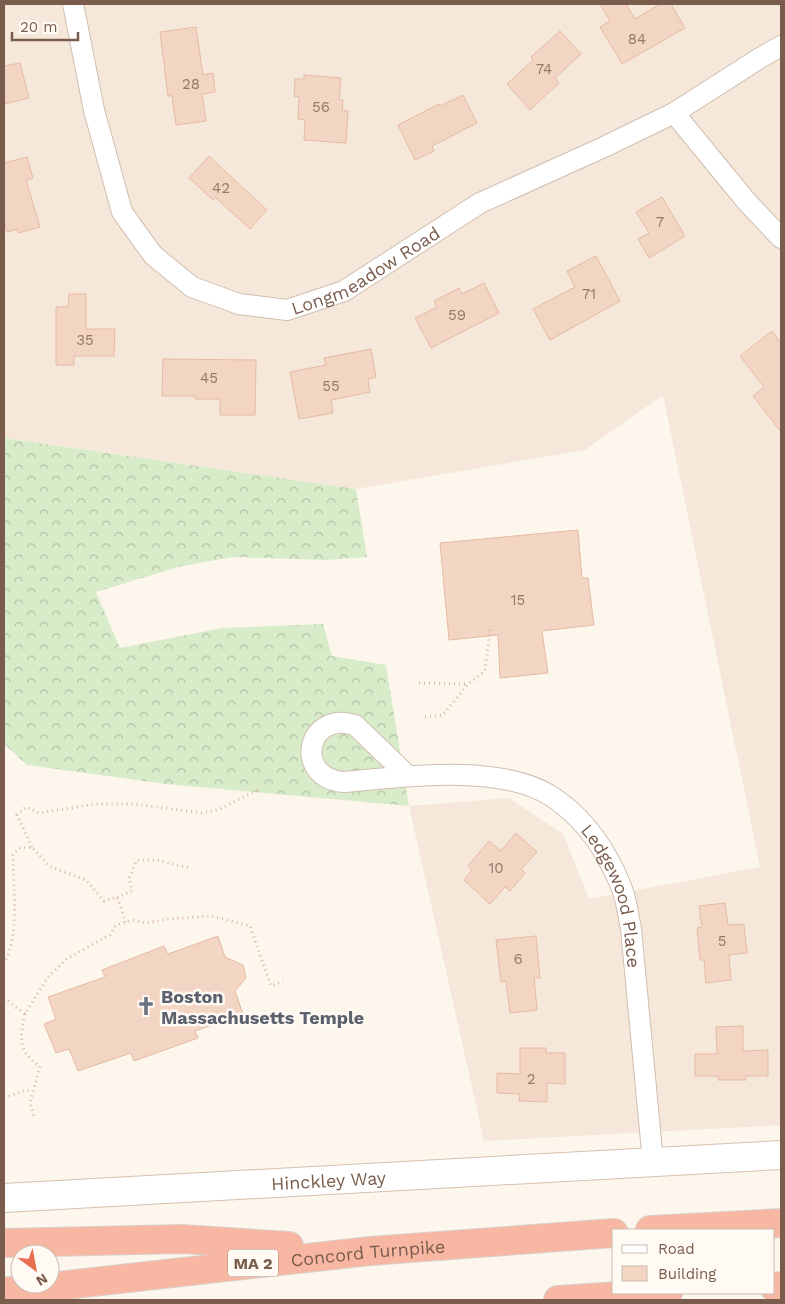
<svg xmlns="http://www.w3.org/2000/svg" width="785" height="1304" font-family="'Work Sans',sans-serif">
<style>
.residential{fill:#f5e8da}
.forest{fill:url(#forest-crowns)}
.building{fill:#f3d5c3;stroke:#e6bba3}
.lines{fill:none;stroke-linecap:round;stroke-linejoin:round}
.street-casing{stroke:#d1beb0;stroke-width:22}
.secondary-casing{stroke:#d6c0b0;stroke-width:30}
.highway-casing{stroke:#dad1cd;stroke-width:30}
.path{stroke:#d9b8a5;stroke-width:3;stroke-dasharray:1 4;stroke-linecap:butt}
.street{stroke:#fff;stroke-width:20}
.secondary{stroke:#fff;stroke-width:28}
.highway{stroke:#f7b7a3;stroke-width:28}
.labels{text-anchor:middle;dominant-baseline:central;stroke-width:5;stroke-linejoin:round;paint-order:stroke}
.number-label{font-size:15px;fill:#987a6a}
.shield{fill:#fffaf3;stroke:#a28b7f;stroke-width:1}
.shield-label{font-size:16px;font-weight:bold;fill:#7a5c4d}
.street-label{font-size:18px;fill:#7a5c4d;stroke:#fffaf3}
.worship-label{font-size:18px;font-weight:bold;fill:#5b616d;stroke:#fffaf3;text-anchor:start}
</style>
<defs>
<pattern id="forest-crowns" width="20" height="18" patternUnits="userSpaceOnUse" patternTransform="scale(1.25)"><rect width="20" height="18" fill="#d8ecc9"/><path d="M2 6a3 3 0 1 1 6 0M12 15a3 3 0 1 1 6 0" fill="none" stroke="#b4c2a5"/></pattern>
</defs>
<rect width="100%" height="100%" fill="#fdf6ec"/>
<path class="residential" d="M4,4H781V1125L484,1141L409,806L509,798L563,834L589,899L760,867L663,395L585,450L356,489L4,438Z"/>
<path class="forest" d="M4,438L356,489L367,557L326,560L232,557L178,567L96,592L120,648L222,628L323,624L332,656L386,665L409,806L166,784L27,765L4,744Z"/>
<path class="building" d="M600,4H626L635,19L660,4H671L685,28L622,64L600,27L610,21Z
M196,27L203,75L213,73L215,92L202,94L206,121L176,125L172,96H168L160,32Z
M560,31L581,54L555,78L559,83L530,110L507,84L533,60L531,57Z
M20,63L29,98L4,104V66Z
M304,75L341,78L339,100H343L342,110L348,111L346,143L304,140L305,120L298,119L299,97L294,96L295,79H304Z
M463,95L477,123L432,146L434,151L415,160L398,125L439,104L440,106Z
M209,156L267,210L250,229L215,197L213,200L189,178Z
M27,157L33,178L26,180L40,227L18,233L17,229L7,232L4,221V163Z
M662,197L685,236L649,258L638,239L649,233L636,212Z
M596,256L620,301L550,340L533,309L575,287L567,271Z
M484,283L499,313L431,348L415,318L437,307L434,301L459,288L462,294Z
M69,294H86V329H115L114,356H74V365H56V307H68Z
M772,331L781,343V432L753,396L764,387L740,356Z
M371,349L376,377L368,379L370,392L331,400L333,413L299,419L290,372L326,365L324,358Z
M163,359L256,360L255,415H220V399H195V396H162Z
M578,530L582,578H588L594,625L542,631L548,673L500,678L498,635L449,640L440,543Z
M516,833L537,852L521,869L525,873L510,891L505,887L490,904L464,880L472,870L468,866L489,841L501,851Z
M725,903L728,925L744,924L747,953L729,955L731,980L706,983L704,960H700L697,928L702,927L699,906Z
M218,936L225,957L243,965L246,978L235,991L243,1014L195,1031L198,1038L134,1061L131,1053L78,1071L69,1049L56,1053L44,1024L56,1019L48,997L105,977L102,970L164,946L168,954Z
M536,936L540,978H534L537,1010L510,1013L506,981L501,982L496,940Z
M743,1026V1051L768,1050V1076H746V1080H718V1076H695V1054H717L716,1027Z
M520,1048H546V1053H565V1084L547,1083V1102L519,1101L520,1094L497,1093V1073L520,1074Z"/>
<g class="lines">
<g class="street-casing">
<g id="street">
<path id="s1" d="M73,4L94,110L122,212L153,255L192,287L239,304L287,310L344,291L480,203L604,147L674,113L760,58L781,46"/>
<path d="M674,113L747,202L781,238"/>
<path id="s2" d="M408,776L355,725C306,710 293,778 344,782C403,777 499,763 551,796C571,809 588,827 601,847C610,862 619,878 624,895C627,906 629,918 631,929L653,1162"/>
</g>
</g>
<g class="secondary-casing">
<g id="secondary">
<path id="s3" d="M4,1198L781,1155"/>
</g>
</g>
<g class="highway-casing">
<g id="highway">
<path d="M650,1230L781,1223"/>
<path d="M4,1243L182,1239L289,1246"/>
<path d="M774,1287L781,1286"/>
<path id="s4" d="M4,1292L370,1251L614,1233"/>
<path d="M558,1300L668,1293"/>
</g>
</g>
<path class="path" d="M419,683L467,684
M425,717L443,715L468,684L485,671L490,629
M32,847L17,815L26,807L39,813L95,804H134L203,813L220,809L257,790
M117,897L132,891L129,878L137,860H156L190,868
M4,964C20,935 13,888 13,855L19,848L32,847L49,866L86,880L104,901L117,897L126,922
M4,998L25,1014L48,977L68,958L110,935L116,925L133,920L145,923L168,919L211,916L250,926L271,986L283,981
M25,1014C20,1038 17,1052 40,1066L30,1103L34,1116
M4,1098L26,1090L32,1091"/>
<use href="#street" class="street"/>
<use href="#secondary" class="secondary"/>
<use href="#highway" class="highway"/>
</g>
<defs>
<g id="church-bare" transform="scale(1.5)"><path d="M-1.2-6h2.4v3.5h3.3v2.4h-3.3V6h-2.4V-.1h-3.3v-2.4h3.3Z" fill="#6b7280" stroke="#fffaf3" stroke-width="2.5" paint-order="stroke"/></g>
</defs>
<g fill-rule="evenodd">
<use href="#church-bare" x="146" y="1006"/>
</g>
<g class="labels">
<g class="number-label">
<text x="637" y="39">84</text>
<text x="544" y="69">74</text>
<text x="191" y="84">28</text>
<text x="321" y="107">56</text>
<text x="221" y="188">42</text>
<text x="660" y="222">7</text>
<text x="589" y="294">71</text>
<text x="457" y="315">59</text>
<text x="85" y="340">35</text>
<text x="209" y="378">45</text>
<text x="331" y="386">55</text>
<text x="518" y="600">15</text>
<text x="496" y="868">10</text>
<text x="722" y="941">5</text>
<text x="518" y="959">6</text>
<text x="531" y="1079">2</text>
</g>
<rect class="shield" x="228" y="1249.5" width="50" height="27" rx="4"/>
<g class="shield-label">
<text x="253" y="1263">MA 2</text>
</g>
<g class="street-label">
<text stroke="none"><textPath href="#s1" startOffset="504">Longmeadow Road</textPath></text>
<text stroke="none"><textPath href="#s2" startOffset="516">Ledgewood Place</textPath></text>
<text stroke="none"><textPath href="#s3" startOffset="325">Hinckley Way</textPath></text>
<text stroke="none"><textPath href="#s4" startOffset="366">Concord Turnpike</textPath></text>
</g>
<g class="worship-label">
<text x="161" y="996">Boston<tspan x="161" dy="21">Massachusetts Temple</tspan></text>
</g>
</g>
<rect width="785" height="1304" fill="none" stroke="#7a5c4d" stroke-width="10"/>
<rect x="612" y="1229" width="162" height="65" fill="#fffaf3" stroke="#cabbb1"/>
<rect x="622" y="1245" width="25" height="8" fill="#ffffff" stroke="#cabbb1"/>
<text x="658" y="1254" font-size="15" fill="#7a5c4d">Road</text>
<rect x="622" y="1266" width="25" height="15" fill="#f3d5c3" stroke="#cabbb1"/>
<text x="658" y="1279" font-size="15" fill="#7a5c4d">Building</text>
<g transform="translate(35 1269) rotate(148)"><circle r="24" fill="#fffaf3" stroke="#cabbb1"/>
<path d="M0-4L9 19L0 12L-9 19Z" fill="#e76f51"/>
<text y="-8" font-size="14" font-weight="bold" text-anchor="middle" fill="#7a5c4d">N</text>
</g>
<path d="M12 32v8h66v-8" fill="none" stroke="#7a5c4d" stroke-width="2.5"/>
<text x="20" y="32" font-size="15" fill="#7a5c4d" stroke="#fffaf3" stroke-width="4" paint-order="stroke">20 m</text>
</svg>
